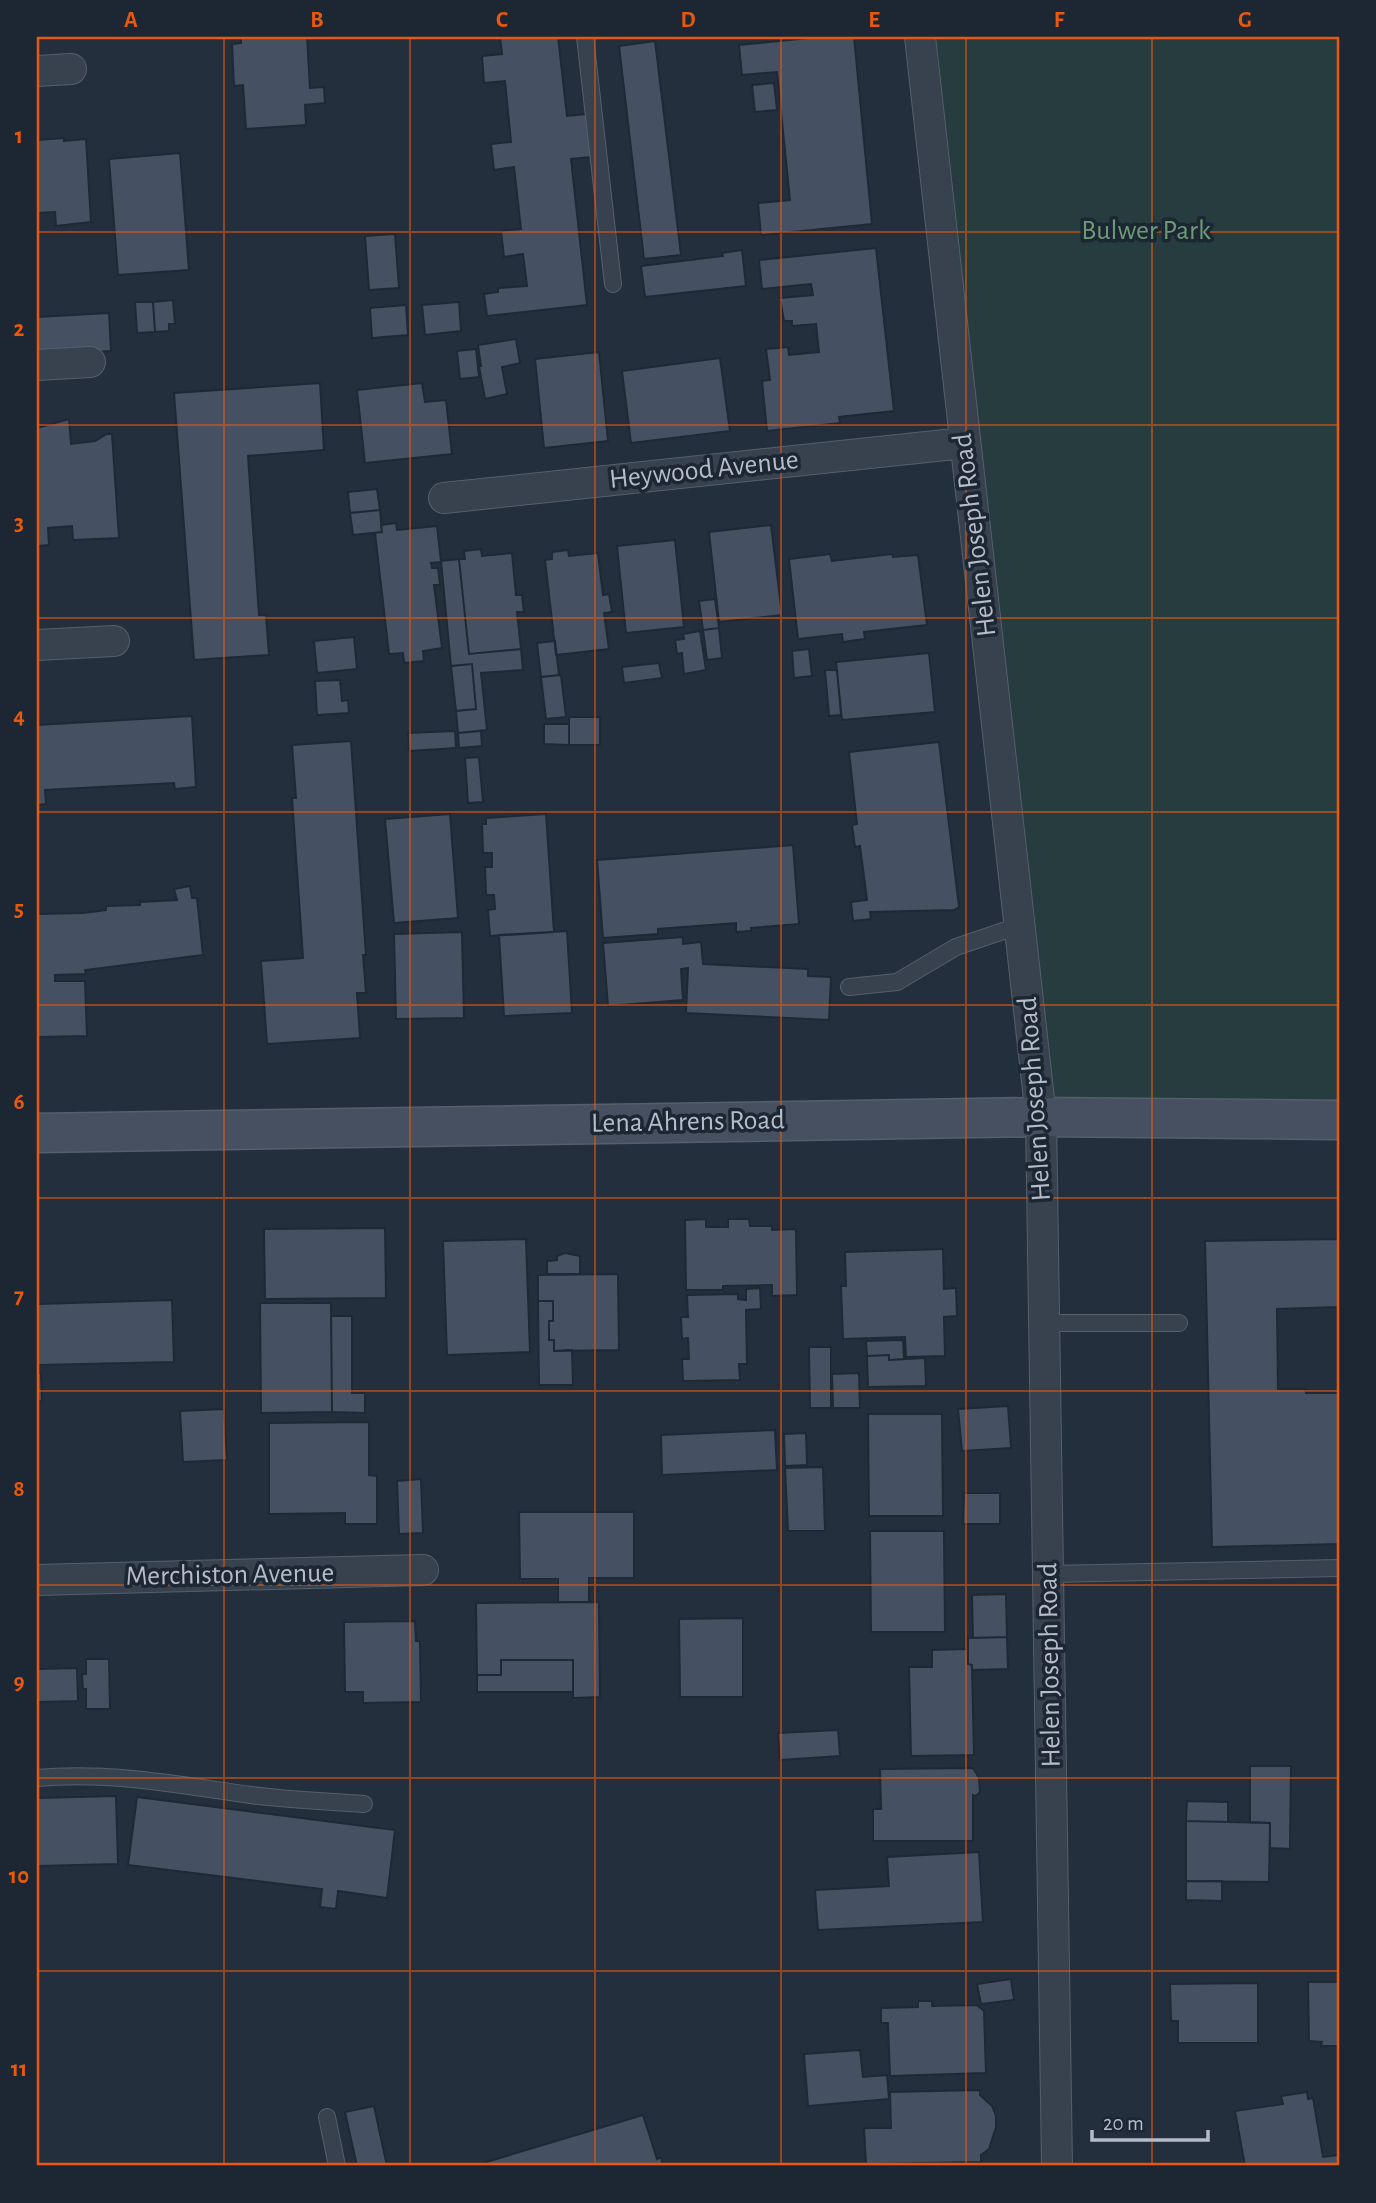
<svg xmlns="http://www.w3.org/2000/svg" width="1376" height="2203" font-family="'Alegreya Sans',sans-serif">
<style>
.green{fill:#263c3f}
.building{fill:#455162;stroke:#1f2835;stroke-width:2}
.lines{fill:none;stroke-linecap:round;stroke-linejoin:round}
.lane-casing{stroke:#565f6c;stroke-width:18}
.street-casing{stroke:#565f6c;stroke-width:32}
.secondary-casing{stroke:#565f6c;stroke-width:41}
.lane{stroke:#38414e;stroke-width:16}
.street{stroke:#38414e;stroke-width:30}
.secondary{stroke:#465061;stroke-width:38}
.grid{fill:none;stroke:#e8590c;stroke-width:2;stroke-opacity:0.55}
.labels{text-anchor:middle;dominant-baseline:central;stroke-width:7;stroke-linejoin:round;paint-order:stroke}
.park-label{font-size:28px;fill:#6b9a76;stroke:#1d2633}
.street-label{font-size:28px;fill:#b4bcc9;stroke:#1d2633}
.neatline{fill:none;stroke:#e8590c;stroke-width:2.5}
.grid-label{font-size:23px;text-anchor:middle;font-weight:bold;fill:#e8590c}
</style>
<rect width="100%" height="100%" fill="#242f3e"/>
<path class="green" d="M929,37H1339V1111L1045,1113Z"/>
<path class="building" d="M241,37H307L310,88L324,87L325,103L305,105L306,125L246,129L243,85L234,86L232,44L241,43Z
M500,37H558L567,116L587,114L592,157L571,159L587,305L487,316L484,294L498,292V288L527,286L523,254L504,257L501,231L521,229L514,167L494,170L491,144L511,142L505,81L484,83L482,56L502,54Z
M819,37H854L872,224L761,235L758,203L790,200L777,72L742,75L739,45Z
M655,41L681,255L644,259L619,46Z
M774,83L777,110L755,112L752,85Z
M64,138V141L86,139L91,222L56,226L55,212L37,213V140Z
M180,153L189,270L118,275L109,159Z
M395,234L399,288L369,290L365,236Z
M876,248L894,411L839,417L840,423L767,431L762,381L770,380L766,349L788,347L789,355L819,352L816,324L792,326V321H784L780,298L813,295L811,284L762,289L759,260Z
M742,250L746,286L645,297L641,266L723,256L722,253Z
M173,300L175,324H169V331L155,332L153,302Z
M135,302H153L155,332L137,333Z
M459,302L461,331L425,335L422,305Z
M406,305L408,335L372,338L370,308Z
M109,313L111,351L37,355V317Z
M516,339L520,363L502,367L507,394L485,399L479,366H481L478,345Z
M476,349L479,377L460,379L457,351Z
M599,352L608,441L544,448L535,359Z
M720,358L730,431L631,443L622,371Z
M320,383L324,450L248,456L259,615H266L269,655L194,660L174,393Z
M422,383L425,402L446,400L452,454L365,463L357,390Z
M69,419L71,444L95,441L107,434H112L119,538L73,540L72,526L48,528L49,545L37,546V428Z
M377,489L380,510L350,513L348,492Z
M380,510L382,532L353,535L350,513Z
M396,523L397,530L437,526L441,562L431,563L432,568H438L440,585H434L442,648L423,651L424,661L404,663L403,653L389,654L375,533L382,532L381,525Z
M771,525L782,615L719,622L709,532Z
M675,540L684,627L626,633L617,546Z
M481,549L482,556L512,553L516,595H522L524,612H517L521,649L469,654L459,559H465L464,551Z
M568,550L569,556L598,553L603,595L609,594L612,612L604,613L609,649L556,655L545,560L552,559V552Z
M830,554L832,561L892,554L893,557L918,555L927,625L864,632L865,639L843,642L842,634L798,639L789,559Z
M459,559L469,654L521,649L523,670L481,673L487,730L458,733L456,711L476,709L472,664L451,666L441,561Z
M715,599L719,628L703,630L699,601Z
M719,628L722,658L707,660L703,630Z
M700,631L706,670L684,674L682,653L677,654L675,640L684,639L683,634Z
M354,637L357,669L317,673L314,641Z
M555,641L559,675L541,677L537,643Z
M809,649L812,676L794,678L792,651Z
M929,653L935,712L842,720L836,662Z
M659,663L662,678L624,683L622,667Z
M472,664L476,709L456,711L451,666Z
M825,670H837L841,715L829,716Z
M561,675L566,717L546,719L541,677Z
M340,680L342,701L348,700L349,713L317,715L315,681Z
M192,716L196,787L175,789L174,783L45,790L46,804L37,805V725Z
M569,717H600V745H569Z
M544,724H569V745L544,744Z
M455,731L456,748L409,751L408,733Z
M481,731L482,746L459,748L458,733Z
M351,741L366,955H363L366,993H357L360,1038L267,1044L261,961L303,958L292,798H296L292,745Z
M939,742L959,907L954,910L870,912L871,919L853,921L851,902L867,900L860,846L855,847L852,825L857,824L849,752Z
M479,757L483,802L468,803L465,758Z
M450,814L458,918L394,923L385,819Z
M546,814L554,932L490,936L488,910L495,909L494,895H486L485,867H492V853H483L482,824H486V818Z
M793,845L799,924L751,928V931L736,932V923L658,929V934L603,938L597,860Z
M190,886L192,898H197L203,955L85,970L86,974L55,975V981H85L87,1036L37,1037V914L83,913L106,910V906L140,905V902L177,900L174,889Z
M567,931L572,1013L504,1016L499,935Z
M462,932L464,1018L396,1019L394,934Z
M683,937V944L701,942L703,964L808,969V976L831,977L829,1020L686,1013L688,968L681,969L683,1000L608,1006L603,943Z
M706,1219V1227H728V1219H749L750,1226H772V1230L796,1229L797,1295L772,1296V1285L723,1286V1290H686L685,1220Z
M385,1228L386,1298L265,1299L264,1229Z
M526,1239L530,1352L447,1355L443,1241Z
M1339,1239V1307L1277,1309L1278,1389H1305L1306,1393H1339V1544L1212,1547L1205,1241Z
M943,1249L944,1289L956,1288L957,1316L944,1317L945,1356L906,1357L905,1337L843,1339L841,1286H846L845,1252Z
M565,1253L580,1256V1274H547V1261L557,1260V1256Z
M618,1274L619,1350L554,1351V1340H549V1321H553V1301H538V1275Z
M760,1288L761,1309L746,1310L747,1364H739L740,1380L683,1381L682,1359H689L688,1338L682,1339L681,1317H688L687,1295L738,1294V1299L746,1300V1289Z
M172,1300L174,1362L37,1365V1304Z
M538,1301H553V1321H549V1340H554V1351L572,1350L573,1385H539Z
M260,1303H331L332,1412L261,1413Z
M331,1316H352V1393H365V1413L332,1412Z
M903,1340L904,1359L889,1360V1355L867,1356L866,1341Z
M809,1347H831V1408H810Z
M889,1355V1360L925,1358L926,1386L868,1387L867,1356Z
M37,1373H41L42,1401L37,1402Z
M859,1373L860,1408H833L832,1374Z
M1008,1406L1011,1448L962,1451L958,1409Z
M224,1409L227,1460L183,1462L180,1411Z
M868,1414H942L943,1516H869Z
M369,1422V1475L377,1476V1524H345V1513L269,1514V1423Z
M775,1430L777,1470L662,1475L661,1435Z
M806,1433L807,1465L785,1466L784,1434Z
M823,1467L825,1531H788L785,1468Z
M421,1479L423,1533L399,1534L397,1481Z
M964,1493H1000V1524H963Z
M519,1512H634V1578H589V1602H558V1579H520Z
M870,1531H944L945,1632H871Z
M1006,1594L1007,1637L973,1638L972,1595Z
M599,1602L600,1697L573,1698V1660H501V1675H477L476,1603Z
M743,1618V1697H680L679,1619Z
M415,1621L416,1641H420L421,1702L363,1703V1692H345L344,1622Z
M1007,1637L1008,1669L972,1670V1665L968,1664V1638Z
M968,1649V1664L972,1665L974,1755L911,1756L909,1667H932V1650Z
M86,1659H109L110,1709H86V1689H83L82,1674H86Z
M501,1660H573V1692H477V1675H501Z
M77,1668L78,1701L37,1702V1669Z
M838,1730L840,1756L780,1760L778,1733Z
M1250,1766H1291L1290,1849L1270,1848V1823L1250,1822Z
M973,1768L979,1778L980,1792L976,1796L973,1795V1841H873V1809H881L880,1769Z
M116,1796L118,1864L37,1866V1798Z
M137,1797L395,1830L387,1898L338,1891L336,1909L320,1907L322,1889L128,1865Z
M1187,1801L1228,1802V1822L1186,1821Z
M1186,1821L1270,1823L1269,1882L1186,1881Z
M979,1852L983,1922L818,1930L815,1890L889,1886L887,1857Z
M1186,1881H1222V1901L1186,1900Z
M1011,1979L1014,2000L981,2004L977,1984Z
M1308,1982H1339V2046H1321L1322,2042L1309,2041Z
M1258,1983V2043H1178V2021H1171L1170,1984Z
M918,2001H932V2006L977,2005L984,2011L986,2073L890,2076L888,2023H881V2008L918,2007Z
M860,2050L863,2077L887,2075L889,2099L808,2106L804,2054Z
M980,2090V2095L992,2106L996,2116V2127L989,2149L981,2155V2162L866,2164L864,2128H891L890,2092Z
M1307,2092L1308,2099L1313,2098L1323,2157L1339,2155V2166H1245L1235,2111L1283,2104L1281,2096Z
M374,2106L387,2166H357L345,2112Z
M643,2115L657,2159L661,2157L663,2166H473Z
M234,2163V2166H46Z"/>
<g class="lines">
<g class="lane-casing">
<path id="lane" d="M585,37L613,284
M849,987L897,982L956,947L1021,925
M1045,1323H1179
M1049,1574L1339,1568
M37,1778C109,1771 180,1785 251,1795C288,1800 326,1801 364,1804
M327,2117L337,2166"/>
</g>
<g class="street-casing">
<path id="street" d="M920,37L1041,1117L1057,2166
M37,71L71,69
M37,365L90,362
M444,498L964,443
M37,645L114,641
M37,1580L423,1570"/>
</g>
<g class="secondary-casing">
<path id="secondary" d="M37,1133L1041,1117L1339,1120"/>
</g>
<use href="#lane" class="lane"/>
<use href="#street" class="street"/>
<use href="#secondary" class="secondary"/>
</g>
<path class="grid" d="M224,37V2166M410,37V2166M595,37V2166M781,37V2166M966,37V2166M1152,37V2166M37,232H1339M37,425H1339M37,618H1339M37,812H1339M37,1005H1339M37,1198H1339M37,1391H1339M37,1585H1339M37,1778H1339M37,1971H1339"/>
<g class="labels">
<g class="park-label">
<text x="1146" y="231">Bulwer Park</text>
</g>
<g class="street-label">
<text transform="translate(704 470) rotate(-6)">Heywood Avenue</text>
<text transform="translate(975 535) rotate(-97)">Helen Joseph Road</text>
<text transform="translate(1035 1099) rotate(-94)">Helen Joseph Road</text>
<text transform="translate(688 1122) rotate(-1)">Lena Ahrens Road</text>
<text transform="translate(230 1575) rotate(-1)">Merchiston Avenue</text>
<text transform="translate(1050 1665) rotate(-91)">Helen Joseph Road</text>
</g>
</g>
<rect width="1376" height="2203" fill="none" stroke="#1d2633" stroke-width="77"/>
<path d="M1092 2130v10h116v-10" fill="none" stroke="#b4bcc9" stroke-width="3.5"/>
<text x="1103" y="2130" font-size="21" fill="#b4bcc9" stroke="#1d2633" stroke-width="5" paint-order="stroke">20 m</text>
<rect x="38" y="38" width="1300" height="2126" class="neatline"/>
<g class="grid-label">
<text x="131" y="27">A</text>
<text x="317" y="27">B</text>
<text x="502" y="27">C</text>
<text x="688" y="27">D</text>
<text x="874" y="27">E</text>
<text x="1059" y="27">F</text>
<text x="1245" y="27">G</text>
<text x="19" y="143">1</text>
<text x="19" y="336">2</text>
<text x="19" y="530">3</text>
<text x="19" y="723">4</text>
<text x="19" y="916">5</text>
<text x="19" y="1109">6</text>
<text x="19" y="1303">7</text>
<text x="19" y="1496">8</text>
<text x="19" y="1689">9</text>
<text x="19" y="1883">10</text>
<text x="19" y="2076">11</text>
</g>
</svg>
